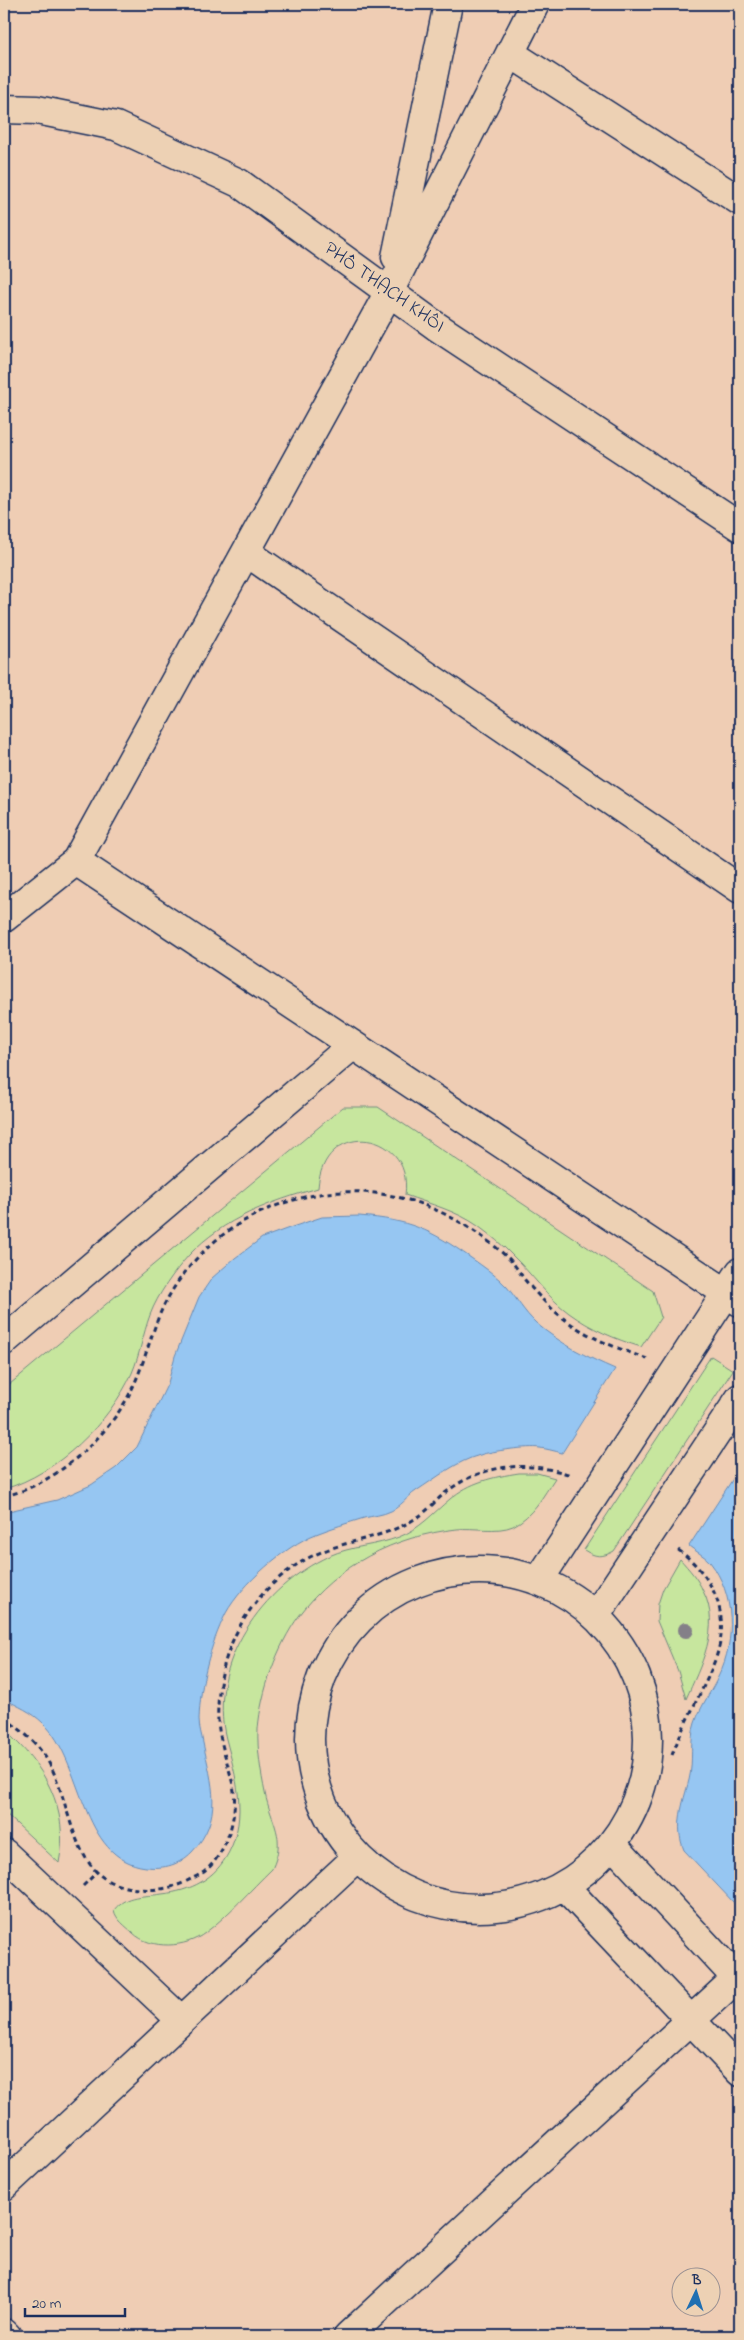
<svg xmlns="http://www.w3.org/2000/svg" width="744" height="2340" font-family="'Indie Flower',sans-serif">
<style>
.green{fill:#c7e69e;stroke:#718a7e}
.water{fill:#96c6f2;stroke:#658ab7}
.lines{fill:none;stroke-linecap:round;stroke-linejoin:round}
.street-casing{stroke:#1b2f5e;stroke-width:31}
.path{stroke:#1b2f5e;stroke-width:3;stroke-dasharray:5 4;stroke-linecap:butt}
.street{stroke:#edd1b4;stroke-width:28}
.tree{fill:#848088}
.labels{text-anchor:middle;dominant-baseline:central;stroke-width:5;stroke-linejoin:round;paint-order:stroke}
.street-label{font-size:20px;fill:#1b2f5e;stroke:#edd1b4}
</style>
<rect width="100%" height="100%" fill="#efcdb4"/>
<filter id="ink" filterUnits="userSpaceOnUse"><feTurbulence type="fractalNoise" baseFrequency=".02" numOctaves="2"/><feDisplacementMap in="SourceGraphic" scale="10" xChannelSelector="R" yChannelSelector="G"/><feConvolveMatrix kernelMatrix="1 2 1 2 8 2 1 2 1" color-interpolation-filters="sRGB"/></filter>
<g filter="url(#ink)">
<path class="green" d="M343,1107H378L653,1291L661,1317L641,1347C615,1339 591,1329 569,1313C547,1297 532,1274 513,1256C503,1245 490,1235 478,1226C457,1211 430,1204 405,1195C414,1130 323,1117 318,1188C270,1202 224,1218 189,1255C174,1272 158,1294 150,1315C143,1334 140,1354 132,1373C110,1422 57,1474 4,1489V1389Z
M711,1356L733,1370L614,1551C602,1558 595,1557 584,1550Z
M519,1473H537L555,1478C543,1496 533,1516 513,1526C497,1533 474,1527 457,1529C394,1536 337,1565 299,1616C277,1646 261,1692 258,1729C257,1750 261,1773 265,1793C271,1823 287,1837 272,1869C250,1890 229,1915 205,1933C186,1948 151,1950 133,1933C126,1926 116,1920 114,1910C126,1894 144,1897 162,1894C191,1891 215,1879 229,1852C248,1815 236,1777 226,1739C207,1663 263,1586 329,1556C351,1546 376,1546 399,1537C420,1529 433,1513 450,1499C470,1482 493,1477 519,1473Z
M680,1559C689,1569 698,1579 703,1591C722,1627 700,1667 686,1699L678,1671L657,1621L658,1604L663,1589Z
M4,1730C44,1764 70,1809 59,1863L4,1812Z"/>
<path class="water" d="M359,1216C409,1220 430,1229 471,1258C484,1267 497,1276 507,1287C517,1299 524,1312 536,1323C559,1343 587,1357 615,1369L562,1453C555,1451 547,1449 540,1448C529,1446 491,1451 480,1455C457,1461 436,1478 416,1491C407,1497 400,1507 391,1511C383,1515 372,1516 364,1518C348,1523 331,1528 316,1534C285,1546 242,1584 226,1613C210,1645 200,1684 199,1720C199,1728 202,1736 203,1743C212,1784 224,1818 192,1852C179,1865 165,1869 146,1867C79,1859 84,1761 43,1723C32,1712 18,1706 4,1699V1512L57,1500L91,1485L116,1468L137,1447L168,1383L175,1356L199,1297L212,1278L235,1258L262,1238L292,1227L322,1217Z
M740,1468V1904L734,1903L684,1850C674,1826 683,1803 689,1780C694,1761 689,1740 695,1723C701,1705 712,1691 719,1675C736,1640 735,1594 710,1562C705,1556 695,1551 689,1546Z"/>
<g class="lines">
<g class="street-casing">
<path id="street" d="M510,53L740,201
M4,109L37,110L116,126L239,183L436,326L740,527
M396,257L448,4
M246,552L740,889
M76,861L740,1302
M4,918L76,861L389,292L535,4
M4,1341L353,1045
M310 1739a169 169 0 1 1 338 0a169 169 0 1 1-338 0Z
M539,1580L740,1272
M596,1615L740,1398
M612,1844L740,1982
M4,1853L181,2020
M564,1886L740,2072
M4,2186L357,1857
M4,2333L7,2336
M348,2336L740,1975"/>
</g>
<path class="path" d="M4,1496C54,1486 109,1436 131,1391C143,1367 149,1341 159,1316C175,1278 206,1243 242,1222C333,1170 430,1187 507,1257C514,1263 519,1272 525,1280C537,1295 552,1310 567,1321C591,1339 620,1349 647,1359
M4,1718C23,1731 39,1744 50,1765C69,1799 72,1866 113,1883C135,1892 167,1892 187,1881C193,1878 199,1875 204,1872C227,1853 239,1814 233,1785C227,1758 216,1735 218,1707C219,1673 229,1641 248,1613C265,1587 294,1562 324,1551C354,1539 383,1538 413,1520C427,1513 436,1499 449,1490C485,1463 529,1461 571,1475
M672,1755C678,1740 684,1725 692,1710C699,1695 707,1681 713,1665C733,1619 716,1577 677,1549
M83,1886L98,1871"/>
<use href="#street" class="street"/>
</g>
<circle class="tree" cx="686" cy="1630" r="8"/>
</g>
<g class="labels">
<g class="street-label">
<text transform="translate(384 288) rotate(35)">PHỐ THẠCH KHÔI</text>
</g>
</g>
<rect width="744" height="2340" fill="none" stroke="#edd1b4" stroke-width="20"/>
<rect x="10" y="10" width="724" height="2320" fill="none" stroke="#1b2f5e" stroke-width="2" filter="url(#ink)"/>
<g transform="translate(696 2292) rotate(4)"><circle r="24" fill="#edd1b4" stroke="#999092"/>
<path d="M0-4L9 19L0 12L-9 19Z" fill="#1f6fb2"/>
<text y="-8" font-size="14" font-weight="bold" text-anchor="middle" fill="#1b2f5e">B</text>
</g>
<path d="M25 2308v8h100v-8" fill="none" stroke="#1b2f5e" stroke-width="2.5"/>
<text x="32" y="2308" font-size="15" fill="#1b2f5e" stroke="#edd1b4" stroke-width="4" paint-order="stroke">20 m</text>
</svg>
